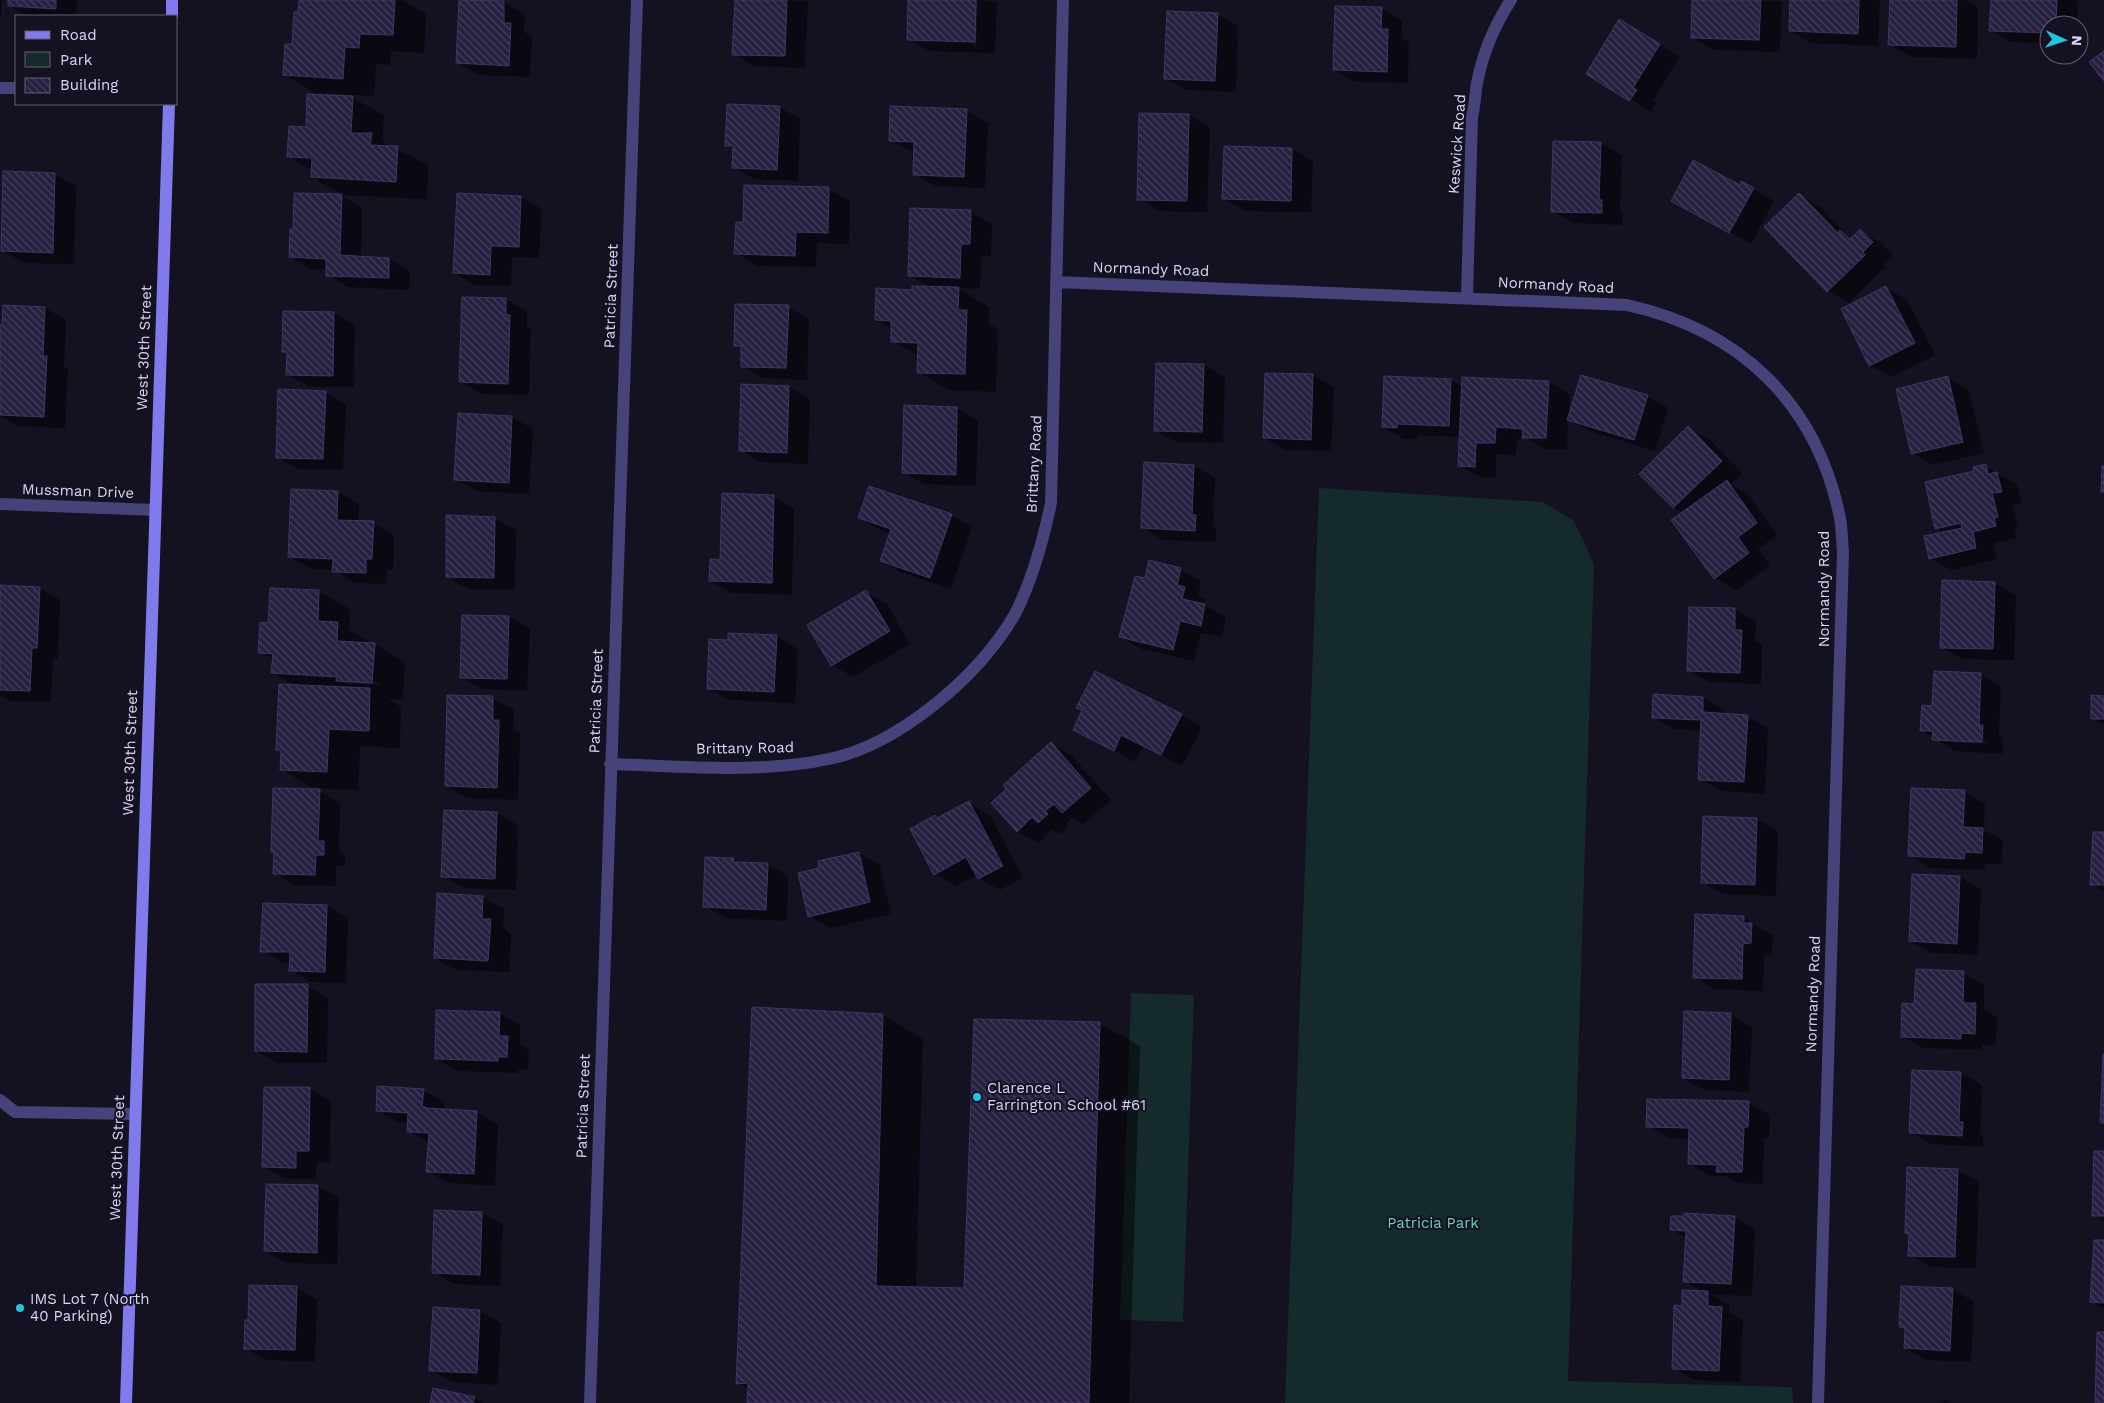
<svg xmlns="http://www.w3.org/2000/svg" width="2104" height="1403" font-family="'Work Sans',sans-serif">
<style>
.park{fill:#152a2a}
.shadow{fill:#0007;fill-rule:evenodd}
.building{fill:url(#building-back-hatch);stroke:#403468}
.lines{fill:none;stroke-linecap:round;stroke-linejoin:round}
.street{stroke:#46427a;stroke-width:12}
.secondary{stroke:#817aec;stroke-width:12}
.poi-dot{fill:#1fc4dd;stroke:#141121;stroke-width:2}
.labels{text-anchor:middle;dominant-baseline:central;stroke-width:4;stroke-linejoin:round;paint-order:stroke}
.street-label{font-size:15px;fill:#dbd6f9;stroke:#141121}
.poi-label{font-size:15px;fill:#dbd6f9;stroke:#141121;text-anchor:start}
.park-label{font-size:15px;fill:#6ccfba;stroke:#141121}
</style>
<defs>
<pattern id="building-back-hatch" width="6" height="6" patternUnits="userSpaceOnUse" patternTransform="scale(1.25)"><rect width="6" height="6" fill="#271f3f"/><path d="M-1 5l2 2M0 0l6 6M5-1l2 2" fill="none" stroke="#463f5c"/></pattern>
</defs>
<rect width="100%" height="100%" fill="#141121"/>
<path class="park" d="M1319,488L1543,502L1574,521L1594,564L1568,1381L1792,1387L1793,1403H1285Z
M1131,993L1194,995L1183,1322L1120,1320Z"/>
<path class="shadow" d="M0,0H2L1,16H0Z
M10,0H77L76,16H27L9,6Z
M300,0H402L426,14L424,53L391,51L390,65L376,64L374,96L316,93L285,75L299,13Z
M736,0L808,1L805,68L754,66L734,54Z
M909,0H975L973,48H976L978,0L997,2L995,53L929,51L908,39Z
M1694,0L1782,1L1780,52L1714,50L1693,38Z
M1791,0H1880L1878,46L1811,43L1790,31Z
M1891,0H1966L1978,7L1977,59L1911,57L1890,45Z
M1992,0H2078L2077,25H2049V44L2011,42L1990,30Z
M504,2L525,14L524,32L532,36L530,77L479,75L458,63Z
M1381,8L1402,20V38L1409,42L1408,83L1355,82L1334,70Z
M1217,14L1238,26L1236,92L1186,90L1165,78Z
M1640,33L1680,57L1653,101L1657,103L1651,112L1588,73Z
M353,98L384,115L382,141L428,165L427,199L343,195L312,177V170L288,156L307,128Z
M779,107L800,119L798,181L754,179L733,167L734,149L726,145Z
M891,107L967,111L988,123L985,188L935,186L914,174L915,153L890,140Z
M1189,115L1210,127L1207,212L1160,211L1139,199Z
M1601,143L1622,155L1620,212L1623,213L1622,225L1573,223L1552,211Z
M1292,149L1313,161L1311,212L1245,211L1224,198Z
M4,172L55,174L76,186L74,264L23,263L2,250Z
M1742,183L1774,201L1751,244L1693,212L1740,187Z
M829,189L850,201L849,244L817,243L816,267L757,266L736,253L745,224Z
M1799,195L1820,207L1849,237L1852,239L1860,231L1881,243L1893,255L1883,265L1885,267L1849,303L1828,291Z
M342,196L362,208L361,258L389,259L410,271L409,290L348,287L327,275V269H311L290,257Z
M521,197L542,209L539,258L512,257L511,286L475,285L454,273Z
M971,211L992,224L991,256H982L980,289L958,288L989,307V324L998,329L996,392L949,390L918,372L919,356L892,341V329L876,320L913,291L931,288L909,275Z
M1886,288L1907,300L1935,355L1891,377L1870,365Z
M506,299L527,311V326L531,328L529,395L482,394L461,382Z
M4,306L45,308L66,320L64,367L68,369L65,428L17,426L0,416V326H3Z
M788,307L809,319L807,380L763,378L742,366V349L736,345Z
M284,312L334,313L355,325L354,387H309L288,374V354L284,351Z
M1204,365L1225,377L1223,443L1176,442L1155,430Z
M1313,375L1334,387L1331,451L1285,450L1264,438Z
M1948,378L1969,390L1984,453L1933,465L1912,453Z
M1451,380L1463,387L1549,382L1570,394L1569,417L1647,396L1668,408L1655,451L1590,431L1568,419L1567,450L1545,449L1528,439H1517L1516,455L1496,454V478L1480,477L1459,465L1461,437L1418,435V439H1404L1383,427Z
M789,387L810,399L808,464L761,462L740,450Z
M325,392L346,404L343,470L298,469L277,457Z
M957,408L978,420L976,486L924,484L903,472Z
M512,417L533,429L529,494L477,491L456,479Z
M1689,428L1710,440L1742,473L1731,484L1748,494L1777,535L1758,549L1770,566L1736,590L1715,578L1683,513L1673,507Z
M1194,466L1215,478L1213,526L1216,528V542L1163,540L1142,528Z
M1985,466L2017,485L2022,503L2013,505L2018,529L2014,530L2016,538L1993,543L1997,559L1951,570L1930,558L1945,533L1936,528L1975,472Z
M292,490L338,492L359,504L358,522L373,523L394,535L393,570H387L386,584L355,583L334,570L311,569L290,557Z
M773,496L794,508L792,595L731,593L710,581Z
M951,515L972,527L951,589L903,573L882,561L891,533L880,530L859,518Z
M448,517L495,518L516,530L515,589H468L447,577Z
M1180,569L1201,581L1198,596L1205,600L1204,605L1226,617L1222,637L1201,633L1194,661L1141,649L1120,637L1146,580Z
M1995,583L2016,595L2014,660L1962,659L1941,647Z
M0,586L39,588L60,600L58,659H53L51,702L11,701L0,695Z
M319,592L350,609L349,630L369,641V643L374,644L405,662L403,700L388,699L401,707L400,748L360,746L358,790L313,788L282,770V752L277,749L296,686L273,673L274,660L259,652L269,624ZM341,680L379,682V685L344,683Z
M866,592L887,604L910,644L853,677L832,665Z
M1735,609L1756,621L1755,640L1762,644L1761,684L1709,682L1688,670Z
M509,617L530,629L527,691L482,689L461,677Z
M729,634L777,636L798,649L795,703L730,700L709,688L729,641Z
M1980,674L2001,686L1999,736L2003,738V754L1955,751L1922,730L1934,707ZM1944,739L1988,741V744L1949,742Z
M2104,697V725L2092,718Z
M493,698L514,710L513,730L520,733L518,800L467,798L446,786Z
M1703,698L1724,710V715L1747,716L1768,728L1765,794L1721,791L1700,779L1702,731L1674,729L1653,717Z
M1083,710L1181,715L1202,727L1182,766L1143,746L1135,762L1074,729Z
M1051,744L1072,756L1111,800L1083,824L1072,818L1066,824L1068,827L1059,834L1052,830L1038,843L1017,831Z
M319,790L340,803L339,851L345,855V866H336V886L295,885L274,873L275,853L272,852Z
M1964,791L1985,804L1984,830L2003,841L2002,864H1985V870L1930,868L1909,855Z
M969,803L990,815L1023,878L1000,890L979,878L977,875L956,886L935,874V817L939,819Z
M446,812L497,813L518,825L516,890L464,888L443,876Z
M1704,817L1757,819L1778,831L1776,896L1723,894L1702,882Z
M2104,834V891L2092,884Z
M859,853L880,865L891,914L830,928L809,916L821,869Z
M733,859L740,863L767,864L788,876L787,921L726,918L705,906Z
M1913,875L1960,877L1981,890L1978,955L1931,953L1910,941Z
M438,895L483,897L504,909L503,928L511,933L509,972L456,970L435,958Z
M327,906L348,919L346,983L311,982L290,970L291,963H283L262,951Z
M1743,917L1773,936L1772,955H1764L1763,991L1715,989L1694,977Z
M1963,973L1984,985V1009L1997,1017L1996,1045H1982V1050L1923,1048L1902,1036L1916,1005Z
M307,986L328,998L327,1063H277L256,1051Z
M499,1013L520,1025V1044L529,1050L528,1069H519L518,1073L457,1071L436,1059Z
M1686,1013L1731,1014L1752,1027L1749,1092L1704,1090L1683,1078Z
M883,1015L923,1039L916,1288L965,1289L1099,1023L1140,1046L1129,1403H748L749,1390L737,1383Z
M1961,1073L1982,1085L1980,1134L1983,1136V1147L1931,1144L1910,1132Z
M310,1089L331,1101L330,1163L317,1162L316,1179H285L264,1167Z
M423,1090L444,1102V1110L477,1112L498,1124L495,1186L448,1183L427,1171L429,1143L408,1131L409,1123L398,1122L377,1110Z
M1749,1103L1770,1115L1769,1138L1764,1139L1763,1184L1739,1183L1726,1176H1710L1689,1164L1690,1139L1669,1138L1648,1126Z
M2104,1152V1221L2093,1215Z
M1958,1170L1979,1182L1976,1268L1931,1267L1910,1255V1235L1906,1233Z
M267,1185L318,1186L339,1198L337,1264L286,1263L265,1251Z
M435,1211L482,1213L503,1225L500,1286L454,1284L433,1272Z
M1734,1217L1755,1229L1752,1296L1710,1294L1729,1305V1312L1743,1321L1740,1382L1694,1380L1673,1368L1683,1307L1703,1292L1684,1281L1686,1238L1671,1229Z
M2104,1241V1309L2092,1302Z
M296,1287L317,1300L315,1362L266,1360L245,1348Z
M1953,1289L1974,1302L1971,1362L1926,1360L1905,1348L1906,1330L1900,1327Z
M434,1309L480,1311L501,1323L498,1385L452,1382L431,1370Z
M474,1398L483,1403H432Z
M1946,1400L1950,1403H1939Z"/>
<path class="building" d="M8,0H56V9L8,6Z
M299,0H395L393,35L360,34L359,48L345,47L343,79L283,75L285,44H292L294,12H298Z
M459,0L504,1V23H511L509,66L456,63Z
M735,0H787L785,56L732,55Z
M908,0H976L975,42L907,40Z
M1692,0H1761L1759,40L1691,38Z
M1790,0H1859L1858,34L1789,31Z
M1890,0H1957L1956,47L1888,45Z
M1991,0H2057L2056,25H2049V33L1989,31Z
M1335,6L1382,7L1381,29H1388L1387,72L1333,70Z
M1167,11L1218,13L1215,81L1164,79Z
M1619,19L1660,44L1633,88L1637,90L1629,101L1586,74Z
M2104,51V81L2089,62Z
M307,94L353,96L351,133H372L370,145L398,146L396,182L311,177L312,158L287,157L289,126L306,127Z
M727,104L780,106L777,170L732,168L733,146H725Z
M890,106L967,109L964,177L913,175L914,142L889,141Z
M1139,113L1189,114L1187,201L1137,200Z
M1553,141L1601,142L1599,200H1602V213L1551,212Z
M1224,146L1292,148L1291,201L1222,199Z
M1693,160L1740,185L1741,181L1754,188L1729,233L1671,201Z
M3,171L55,173L53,253L1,251Z
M744,185L829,187L828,233L796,232L795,256L734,254L736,222H743Z
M294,193L342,194L340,255L389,258V278L326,276V259L289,257L290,229H293Z
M457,193L521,196L519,247L491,246L490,275L453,273Z
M1799,193L1838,233L1840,230L1850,239L1860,229L1873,242L1863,252L1865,255L1827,292L1764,227Z
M910,208L971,210L970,244H961L960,278L908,276Z
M912,286L959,287L958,310H967L965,374L917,373L918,343L891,342V321L875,320L876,288L912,290Z
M1886,286L1915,343L1869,366L1841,309Z
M462,297L506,298V315H510L508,384L459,382Z
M735,304L789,305L786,368L741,367V346H734Z
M3,305L45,307L43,356H47L44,417L0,415V325H2Z
M283,311L334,312L333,376L286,375L287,352H282Z
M1156,363L1204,364L1202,432L1154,431Z
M1265,373L1313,374L1311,440L1263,438Z
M1581,375L1648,395L1634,440L1567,420Z
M1384,376L1451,379L1449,426L1397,424V428L1382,427Z
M1948,376L1963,442L1911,454L1896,389Z
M1462,377L1549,381L1546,438H1522L1523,429L1496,427L1495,443H1476L1475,467L1458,466Z
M741,384L789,386L787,453L739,451Z
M278,389L326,391L323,459L276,458Z
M904,405L957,407L956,475L902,473Z
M458,413L512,416L509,483L454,480Z
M1688,426L1722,461L1673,508L1639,474Z
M1144,462L1194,465L1192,515H1196L1195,531L1141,528Z
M1986,464L1988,474L1997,472L2002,492L1992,493L1998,517L1994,518L1996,526L1973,532L1976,548L1929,559L1924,536L1962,528L1961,523L1935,529L1925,482L1974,471L1973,467Z
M2102,466H2104V492H2101Z
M1727,480L1757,523L1738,537L1749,553L1714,579L1671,520Z
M869,486L952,514L930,578L880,561L891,529L858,518Z
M291,489L338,491L337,520L374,521L372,559H366V573L332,572L333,559L288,557Z
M722,493L774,495L772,583L709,581L710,559L720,560Z
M446,515L495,517L494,578L446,577Z
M1149,560L1181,568L1177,585L1185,587L1182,599L1205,604L1201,626L1180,621L1173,650L1119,637L1135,576L1145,578Z
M1942,580L1995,582L1993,649L1940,648Z
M0,585L40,587L37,648H32L30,691L0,690Z
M270,588L319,590L318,621L338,622L337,641L375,643L372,683L336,681L337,677L271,673L273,654L258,653L260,622L268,623Z
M866,590L890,631L831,666L807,625Z
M1689,607L1735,608V630H1742L1740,673L1687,671Z
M462,615L509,616L507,679L460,678Z
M728,633L777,635L774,692L707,689L709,639L728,640Z
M1095,671L1182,714L1161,755L1121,735L1114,751L1073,730L1082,710L1076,708Z
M1934,671L1981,673L1979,725H1983L1982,742L1932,740L1933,731H1920L1922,705L1932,706Z
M279,684L370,688L369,731L329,729L327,772L280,770L281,750H276Z
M1653,694L1703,697V712L1748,715L1744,782L1698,780L1701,720L1652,718Z
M447,695L493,696V720H499L497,788L445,786Z
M2091,695L2104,696V719H2091Z
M1051,742L1091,788L1062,813L1054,804L1045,811L1048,814L1038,823L1032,817L1017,832L991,803L1006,789L1003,785Z
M273,788L320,789L318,841H324V855H316L315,875L273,874L274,852H271Z
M1911,788L1965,790L1963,827L1983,828L1982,853L1965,852L1964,859L1908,856Z
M969,801L1003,866L978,879L966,857L934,875L910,829L935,815L937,818Z
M444,810L497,812L495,879L441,877Z
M1703,816L1757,818L1755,885L1701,883Z
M2093,832H2104V885H2090Z
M859,852L870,902L808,917L798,873L819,868L818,861Z
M705,857L734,858L733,862L768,863L766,910L703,907Z
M1912,874L1960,876L1957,944L1909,941Z
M437,893L483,896L482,919H491L488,961L434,958Z
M263,903L327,905L325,972L289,971L290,952H260Z
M1695,914L1744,916V923H1752L1751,943L1743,944L1742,979L1693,978Z
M1916,969L1964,971L1963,1003H1976L1975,1034L1961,1033V1039L1901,1037L1902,1003L1914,1004Z
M255,984H308L307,1052L255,1051Z
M752,1007L883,1014L876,1286L964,1288L974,1019L1100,1022L1089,1403H747L748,1383L736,1384Z
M436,1010L500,1012L499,1036H508L507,1057H498V1061L435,1059Z
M1684,1011L1731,1013L1729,1080L1682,1078Z
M2103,1054H2104V1123H2100Z
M1912,1070L1961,1072L1959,1122H1963L1962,1136L1909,1133Z
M377,1086L424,1089L422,1106L427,1108L477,1111L474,1174L426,1172L429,1133L407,1132L408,1113L376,1111Z
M264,1087H310L309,1151H296V1168L262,1167Z
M1647,1099L1749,1101L1748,1127H1744L1742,1172H1716L1717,1165L1688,1164L1689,1128L1646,1127Z
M2094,1151H2104V1216H2092Z
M1907,1167L1958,1169L1955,1257L1908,1256L1909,1234L1905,1233Z
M266,1184L318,1185L317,1253L264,1251Z
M434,1210L482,1212L480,1275L432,1273Z
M1684,1213L1735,1216L1731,1284L1683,1282L1686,1231L1670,1230L1671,1216H1684Z
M2094,1240H2104V1303L2090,1302Z
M249,1285L297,1286L295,1350L244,1349L245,1320H248Z
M1901,1286L1953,1288L1950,1351L1904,1348L1905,1328L1899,1327Z
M1682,1290L1708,1291V1306L1722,1307L1719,1371L1672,1369L1674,1305L1682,1306Z
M433,1307L480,1310L477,1373L429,1371Z
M2097,1332H2104V1403H2095Z
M433,1388L475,1397L473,1403H430Z"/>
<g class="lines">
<path class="street" d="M0,88H16
M1056,282L1627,305C1740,330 1817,403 1840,518C1842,529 1842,541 1843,552L1818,1403
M1467,297L1472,117C1475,106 1475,94 1477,83C1483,52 1494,26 1511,0
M0,504L155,510
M610,764C682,766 759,774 829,759C898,745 981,675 1015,614C1033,579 1043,541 1051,503L1063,0
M0,1100L15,1112L134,1114
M590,1403L637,0"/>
<path class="secondary" d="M172,16V0
M126,1403L169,104"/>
</g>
<g class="poi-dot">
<circle cx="977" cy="1097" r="5"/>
<circle cx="20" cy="1308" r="5"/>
</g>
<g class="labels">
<g class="street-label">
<text transform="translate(1457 144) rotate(-86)">Keswick Road</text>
<text transform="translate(1151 269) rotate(2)">Normandy Road</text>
<text transform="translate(1556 285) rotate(3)">Normandy Road</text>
<text transform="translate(611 296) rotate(-88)">Patricia Street</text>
<text transform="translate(144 348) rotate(-88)">West 30th Street</text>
<text transform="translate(1034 464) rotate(-87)">Brittany Road</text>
<text transform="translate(78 491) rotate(2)">Mussman Drive</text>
<text transform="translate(1824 589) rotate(-90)">Normandy Road</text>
<text transform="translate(596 701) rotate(-88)">Patricia Street</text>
<text transform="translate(745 748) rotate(-1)">Brittany Road</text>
<text transform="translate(130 753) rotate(-88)">West 30th Street</text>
<text transform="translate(1813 994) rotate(-88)">Normandy Road</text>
<text transform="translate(583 1106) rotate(-88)">Patricia Street</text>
<text transform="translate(117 1158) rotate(-88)">West 30th Street</text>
</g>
<g class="poi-label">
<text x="987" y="1088">Clarence L<tspan x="987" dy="17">Farrington School #61</tspan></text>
<text x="30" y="1299">IMS Lot 7 (North<tspan x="30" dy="17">40 Parking)</tspan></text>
</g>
<g class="park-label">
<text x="1433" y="1223">Patricia Park</text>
</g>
</g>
<rect x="15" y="15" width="162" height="90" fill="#141121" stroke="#646077"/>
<rect x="25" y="31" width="25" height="8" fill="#817aec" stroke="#646077"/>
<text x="60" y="40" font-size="15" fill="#dbd6f9">Road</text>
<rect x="25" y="52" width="25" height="15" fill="#152a2a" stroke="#646077"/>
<text x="60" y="65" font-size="15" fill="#dbd6f9">Park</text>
<rect x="25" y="78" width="25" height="15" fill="url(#building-back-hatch)" stroke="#646077"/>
<text x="60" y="90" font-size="15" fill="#dbd6f9">Building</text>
<g transform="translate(2064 40) rotate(93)"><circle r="24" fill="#141121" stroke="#646077"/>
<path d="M0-4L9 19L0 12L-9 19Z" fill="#1fc4dd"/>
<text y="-8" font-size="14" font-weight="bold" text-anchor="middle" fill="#dbd6f9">N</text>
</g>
</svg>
